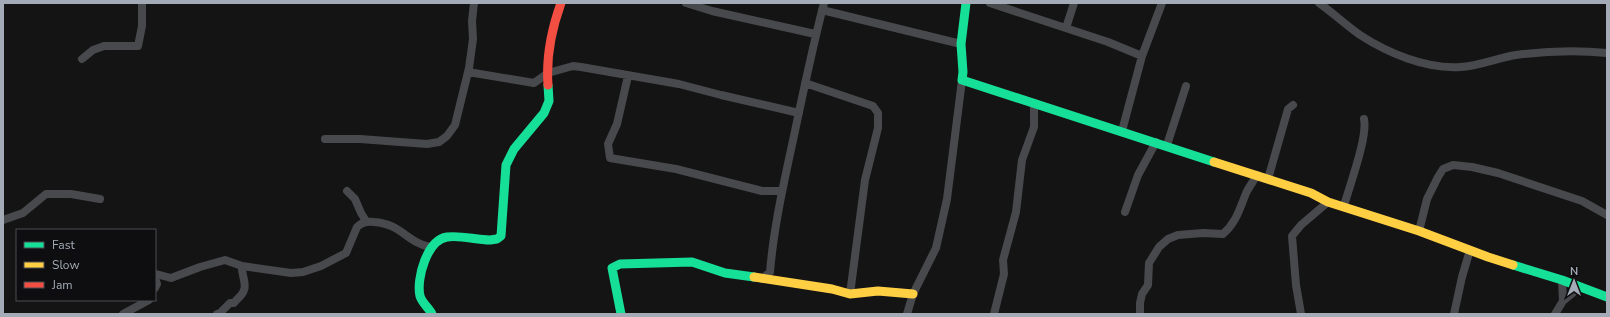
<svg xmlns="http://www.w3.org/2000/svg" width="1610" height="317" font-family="'Nunito Sans',sans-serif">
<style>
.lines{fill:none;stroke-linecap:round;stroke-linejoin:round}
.street{stroke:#48494d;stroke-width:8}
.fast{stroke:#16e098;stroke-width:9}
.slow{stroke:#ffcf43;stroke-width:9}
.jam{stroke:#f24e42;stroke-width:9}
</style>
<rect width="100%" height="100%" fill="#141414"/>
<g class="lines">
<path class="street" d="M686,3L712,11L815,34
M990,3L1108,42L1142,56
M1319,3C1333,13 1346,25 1360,35C1388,53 1425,69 1460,67C1479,66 1497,58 1516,55C1546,51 1577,50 1607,53
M822,10L961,44
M1066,28L1074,3
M82,59L93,50L104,46H138L142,26V3
M468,72L534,83L548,73L573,66L581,67L679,84L721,95L799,113
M628,76L617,124L608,144L610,158L676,169L762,191H782
M805,83L873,106L878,113V128L865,180L850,294
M1122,131L1142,56L1162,3
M325,139H360L427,144L439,142L447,136L455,125L469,68L473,39L472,21L474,3
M1167,145L1186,86
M1268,179L1288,109L1293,105
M347,191L355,199L361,213L366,221
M1344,206C1349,187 1368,137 1364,119
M1125,212L1138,175L1156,142
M3,220L23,213L46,194H71L100,199
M1419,231L1427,199L1438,177L1443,169L1453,165L1472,167L1498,173L1582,201L1607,215
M155,277L156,274L171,278L200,267L225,260L242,266L291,273L303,272L321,266L346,253L357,227C362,222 367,221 374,222C402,224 406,242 430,247
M155,278L157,284L155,288
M762,279L770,272C774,224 785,178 795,131C804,88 813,45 824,3
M1562,280L1563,301
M123,314L149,300
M217,314L220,313L230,303H234C237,298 242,297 244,290C247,283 241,274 242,266
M907,314L913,294L936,248L947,199L962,80
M994,314L1004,274L1003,260L1016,212L1022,160L1034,127V103
M1140,314V303L1142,294L1148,285L1149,263L1159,247L1168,239L1178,235L1203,233L1223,234C1237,222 1240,207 1247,191C1250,186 1254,180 1257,175
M1301,314L1296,285L1292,236L1301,225L1328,202
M1454,314L1462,277L1470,250
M1555,314L1563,301L1580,287"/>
<path class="fast" d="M966,3L961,44L963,72L962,80L1214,162
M1513,265L1562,280L1607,297
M432,314C429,308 422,303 420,296C416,279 427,240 447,237C461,235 476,240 490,240L497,239L501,236L506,165L514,149L544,113L549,101L548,85
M621,314L612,268L620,264L692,262L725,273L754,277"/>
<path class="slow" d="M1214,162L1311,193L1328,202L1419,231L1488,257L1513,265
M754,277L832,289L850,294L878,291L913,294"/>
<path class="jam" d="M548,85C546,58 552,28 561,3"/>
</g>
<rect width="1610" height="317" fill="none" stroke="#a3abb6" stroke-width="8"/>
<rect x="16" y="229" width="140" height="72" fill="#0e0e10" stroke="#4a4d52"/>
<rect x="24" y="242" width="20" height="6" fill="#16e098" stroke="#4a4d52"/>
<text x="52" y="249" font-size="12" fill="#a3abb6">Fast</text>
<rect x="24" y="262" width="20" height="6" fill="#ffcf43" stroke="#4a4d52"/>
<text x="52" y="269" font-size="12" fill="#a3abb6">Slow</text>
<rect x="24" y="282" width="20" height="6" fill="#f24e42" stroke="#4a4d52"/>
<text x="52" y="289" font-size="12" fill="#a3abb6">Jam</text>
<g transform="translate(1574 281)" stroke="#0e0e10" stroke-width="3" paint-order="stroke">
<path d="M0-3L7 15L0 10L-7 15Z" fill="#a3abb6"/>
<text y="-6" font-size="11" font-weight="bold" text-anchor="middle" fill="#a3abb6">N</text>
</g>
</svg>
